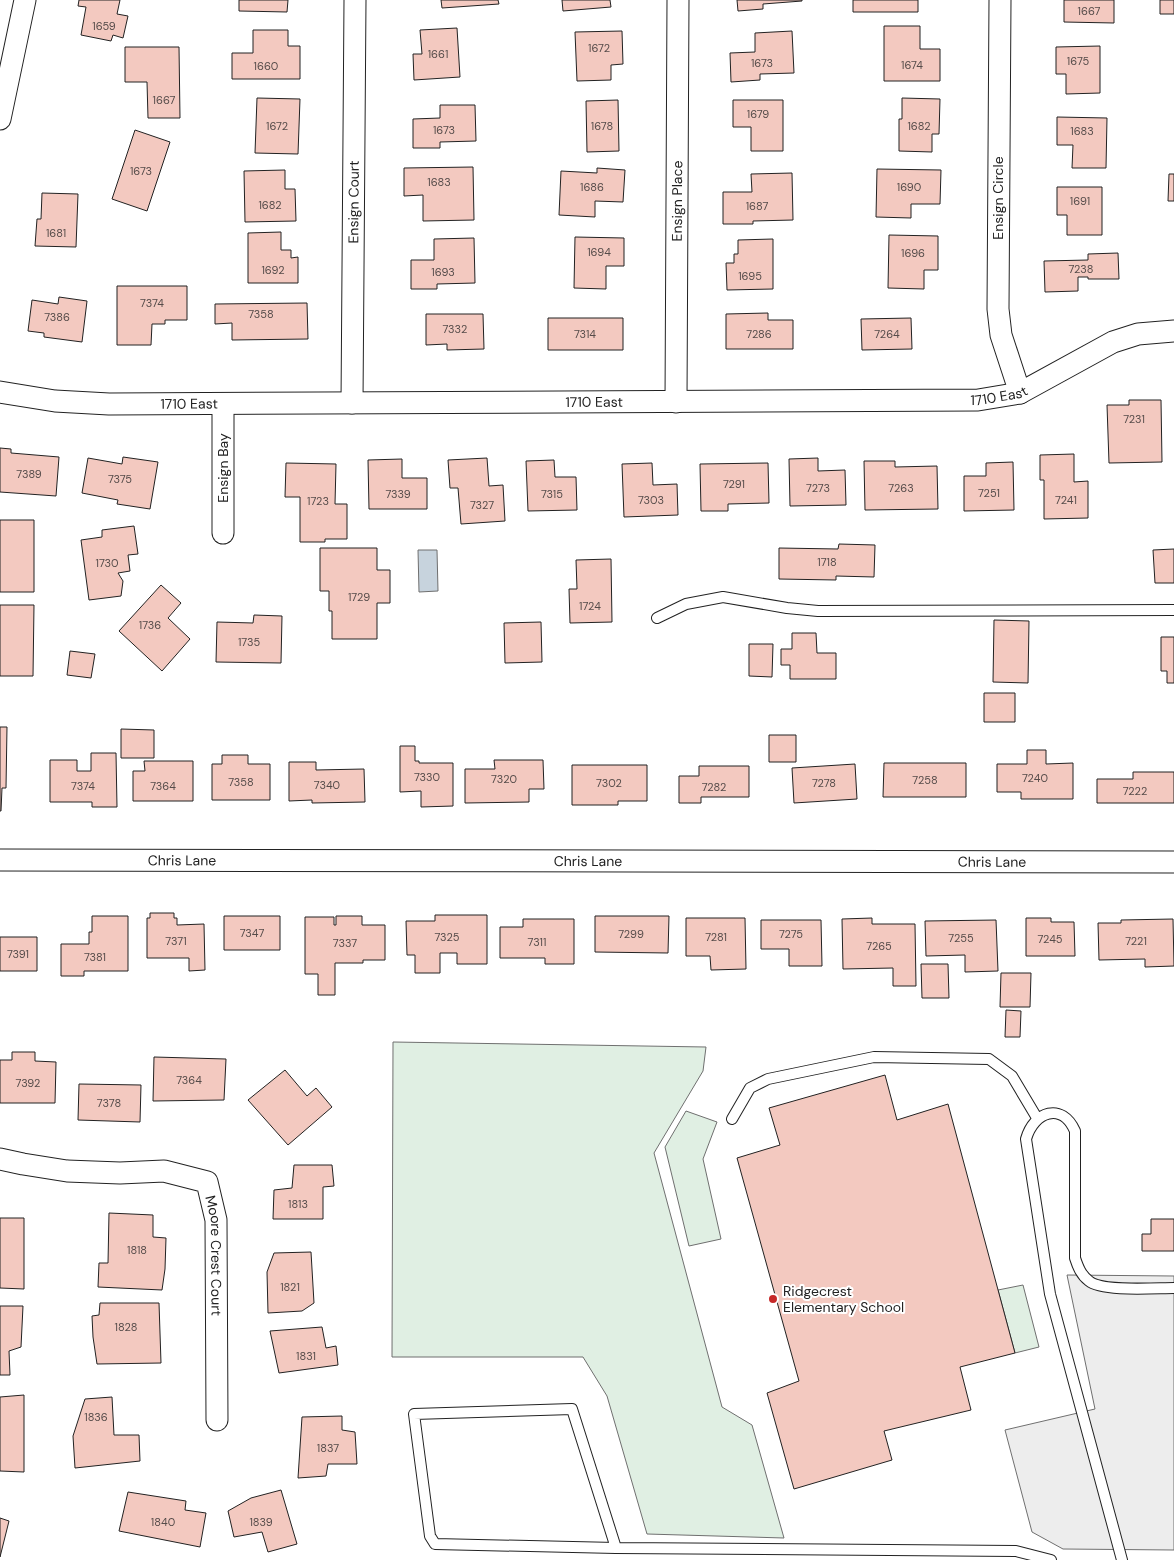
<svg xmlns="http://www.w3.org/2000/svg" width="1174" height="1560" font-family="'DM Sans',sans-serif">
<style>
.green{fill:#e0efe3;stroke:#6f6f6f}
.parking{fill:#ededed;stroke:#6f6f6f}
.water{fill:#c7d3dd;stroke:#6f6f6f}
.building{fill:#f3c9c0;stroke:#222}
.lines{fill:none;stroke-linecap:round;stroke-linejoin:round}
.lane-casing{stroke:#222;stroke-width:12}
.street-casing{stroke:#222;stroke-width:23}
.lane{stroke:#fff;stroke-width:10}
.street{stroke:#fff;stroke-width:21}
.poi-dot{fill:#c62828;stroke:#fff;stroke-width:2}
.labels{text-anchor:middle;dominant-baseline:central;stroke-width:4;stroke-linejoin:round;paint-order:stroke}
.number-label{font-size:11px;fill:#564c4a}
.street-label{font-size:14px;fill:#222;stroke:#fff}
.poi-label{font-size:14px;fill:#222;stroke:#fff;text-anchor:start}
</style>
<rect width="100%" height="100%" fill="#fff"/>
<path class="green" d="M393,1042L706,1047L703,1071L654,1153L722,1407L752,1425L784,1538L647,1534L607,1396L583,1357H392Z
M686,1111L717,1122L703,1159L721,1239L689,1246L665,1147Z
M1023,1285L1039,1347L1015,1353L998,1290Z"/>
<path class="parking" d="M1067,1275L1174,1276V1550L1063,1549L1032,1532L1005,1430L1095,1409Z"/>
<path class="water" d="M418,550H437L438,591L419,592Z"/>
<path class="building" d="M79,0H120L117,14L128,16L123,38L113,35L111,41L81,35L86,7L78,6Z
M239,0H288L287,12L239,11Z
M441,0H498L499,4L442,8Z
M562,0H610L611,7L563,11Z
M737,0H802V1L763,4V9L738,11Z
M853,0H918V12H853Z
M1064,0H1114V23L1064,22Z
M1160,0H1174V14H1160Z
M884,26H920V49H940V81H884Z
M457,28L460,77L414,80L413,54H422L420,30Z
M253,30H288V46H300V79H232V53H253Z
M622,31L623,64L611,65V80L577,81L575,32Z
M792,31L794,73L760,74V80L731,82L730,53L755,52V33Z
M1100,46V93L1066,94V74H1056V47Z
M125,47H179L180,118H148L147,82H125Z
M257,98L300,99L298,154L255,153Z
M902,98L940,99L939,134H932V152L899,151V119H902Z
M618,100L619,151L587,152L586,101Z
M733,100H783V151H751V127H733Z
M440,105H475L476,141L440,142V148H413V119L440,118Z
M1057,117L1107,118L1106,168H1072L1073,145H1057Z
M135,130L170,142L147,211L112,199Z
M473,167L474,220L423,221V195L404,196V168Z
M597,168L625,170L623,202L595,201V217L559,215L561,171L597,173Z
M877,169L941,170L940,204H911V218L876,217Z
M285,170V189H295L296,221L245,222L244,171Z
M792,173L793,220L753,221V224H723V192H752L751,174Z
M1169,174H1174V201H1168Z
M1057,187H1102V235H1067V215H1057Z
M42,193L78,194L76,247L35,246L37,219H41Z
M281,232V250H291V258L298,257V283H248V233Z
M889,235L938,236V270H924V289L888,288Z
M575,237L624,238V266H606V289L574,288Z
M474,238L475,283L437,284V289H411V260H434V239Z
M773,239V289L727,290L726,263H734V254H738V240Z
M1118,253L1119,279H1088V277H1078V291L1045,292L1044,261L1088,260V254Z
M117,286H187V320H165V324H152L151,345H117Z
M59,297L87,301L82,342L44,337V333L28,331L32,300L58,304Z
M307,303L308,339L232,340V323L215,324V304Z
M768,313V320H793V349H726V314Z
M426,314H483L484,349L447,350V344L426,345Z
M548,318H623V350H548Z
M911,318L912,349L862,350L861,319Z
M1129,400H1161L1162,462L1109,463L1107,405H1129Z
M0,448L11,449V453L59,457L56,496L0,492Z
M1074,454V482L1088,481V518L1044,519V480H1040V455Z
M123,457L158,462L150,509L117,504L118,500L82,493L88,458L122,464Z
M487,458L489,486L503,485L505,521L461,524L458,488H450L448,460Z
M818,458V471L845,470L846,505L790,506L789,459Z
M402,459V478H427V509H369L368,460Z
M554,460L555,477H576L577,510L528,511L526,461Z
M864,461H895V467L937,466L938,509L865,510Z
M1013,462L1014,510L964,511V476H986V463Z
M286,463L336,464L335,504H347V539H325V542H300V497H285Z
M652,463L653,485L677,484L678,515L624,517L622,464Z
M768,463L769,503L728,504V511H701L700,464Z
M0,520H34V592H0Z
M134,526L138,554L128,555L130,571L118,573L123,581L121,596L89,600L81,540L102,537V530Z
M839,544L875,545L874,577L836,576V580L779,579V548L838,549Z
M320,548H377V570H390V603H377V639H332V611H329V591H320Z
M1174,549V583H1155L1153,550Z
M611,559L612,622L570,623L569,589H577L576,560Z
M161,585L181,603L168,618L190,639L162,671L119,631Z
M0,605H34L33,676H0Z
M254,615L282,616L281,663L216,662L217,622L253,623Z
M994,620L1029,621L1028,683L993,682Z
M541,622L542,662L505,663L504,623Z
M792,633H816L817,653H836V679H790V665H781V649H792Z
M1161,637H1174V683H1167V671H1161Z
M749,644H773L772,677L749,676Z
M70,651L95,654L91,678L67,675Z
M984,693H1015V722H984Z
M0,727H7L6,788H2L1,811H0Z
M121,729L154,730V758H121Z
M769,735H796V762H769Z
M400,746H415V761H419V763H453V806L421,807V791L400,792Z
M1027,750H1046V764L1073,763V799H1021V792H997V764H1027Z
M91,753H116L117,807H92V802H50V760H77V771H91Z
M222,755H248V764H270V800H212V764H222Z
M494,760H543L544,789H529V802L465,803V769H495Z
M144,761H193V801H133V771H145Z
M289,762H316V770L364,769L365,802L312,803V800L289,801Z
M884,763H966V797H883Z
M855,764L857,799L794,803L792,768Z
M572,765H647V801H618V805H572Z
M699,766H749V797H701V803H679V776H699Z
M1133,772H1174V803H1097V779H1133Z
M150,913H174V918H177V925L204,924L205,970L189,971V958H147V918H150Z
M435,915H487V964H457V953H440V973H415V955H407L406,921H435Z
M92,916H128V971H84V976H61V944H89V932H92Z
M224,916H280V950H224Z
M336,916H362V925H385V960H363V963H335V995H318V974H305V917H334V925H336Z
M595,916H669L668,953L595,952Z
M686,918H745L746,969L711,970L710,956H686Z
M872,918V924H915L916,986H893V968L843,969L842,919Z
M1026,918H1051V922H1074L1075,956H1026Z
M523,919H574V964H545V958H500V927H523Z
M1173,919L1174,966L1145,967V959L1099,960L1098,923H1121V920Z
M761,920H821L822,966H789V949H761Z
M996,920L998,971L965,972V955L926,956L925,921Z
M0,937H37V971H0Z
M921,964H948L949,998H922Z
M1001,973H1031L1030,1007H1000Z
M1006,1010L1021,1011L1020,1037H1005Z
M12,1052H35V1061L56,1062L55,1103H0V1060H12Z
M154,1057L226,1059L224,1100L153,1101Z
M285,1070L307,1096L316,1088L332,1107L288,1145L248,1100Z
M885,1075L897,1120L948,1104L1015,1353L960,1367L971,1410L884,1431L892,1460L794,1489L767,1393L799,1381L737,1158L780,1145L769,1108Z
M79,1084L141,1085L140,1122L78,1120Z
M294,1165H332L334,1186L323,1187V1219H273L274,1190L292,1188Z
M109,1213L153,1215V1237L166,1238L165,1269L162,1290L98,1287L99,1263H108Z
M0,1218H24V1289L0,1288Z
M1151,1219H1174V1251H1142V1234H1151Z
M311,1252L314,1303L302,1311L268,1313L267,1272L274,1253Z
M100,1303H159L161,1363L97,1364L93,1337L92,1316L99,1315Z
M0,1306H23L21,1347L9,1351L10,1375H0Z
M322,1327L326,1348L336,1346L338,1365L279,1373L270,1331Z
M24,1395V1472L0,1471V1397Z
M112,1397L114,1435H139L140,1461L75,1468L73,1436L85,1399Z
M342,1416V1430L355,1432L357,1464H328L326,1476L298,1478L302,1417Z
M281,1490L297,1544L268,1552L262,1532L234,1537L228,1511L251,1498Z
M128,1492L186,1501L185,1510L206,1513L200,1547L119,1531Z
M0,1518L9,1521L0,1557Z"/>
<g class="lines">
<g class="lane-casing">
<path id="lane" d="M657,618L686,604L723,597L787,608L818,611L1174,610
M732,1119L750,1088L768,1079L874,1057L989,1059L1012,1076L1037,1118
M616,1548L572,1409L414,1414L430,1536L435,1544L616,1548L1016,1551L1051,1560
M1122,1560L1050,1294L1026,1139C1034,1111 1062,1102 1075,1131V1258C1078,1267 1081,1275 1089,1281C1102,1292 1155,1288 1174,1288"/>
</g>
<g class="street-casing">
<g id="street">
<path d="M1000,0L998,309L1001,335L1020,393"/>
<path d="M0,119L25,0"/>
<path id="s1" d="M0,392L55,401L109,404L978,400L1020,393L1113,342L1138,334L1174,331"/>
<path id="s2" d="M676,402L678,0"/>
<path id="s3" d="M352,403L355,0"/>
<path d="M223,404V533"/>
<path id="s4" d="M0,860L1174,862"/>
<path id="s5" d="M0,1159L23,1164L67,1171L120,1173L164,1171L207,1182L216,1220L217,1420"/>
</g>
</g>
<use href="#lane" class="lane"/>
<use href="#street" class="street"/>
</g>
<circle class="poi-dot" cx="773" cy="1299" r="5"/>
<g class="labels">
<g class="number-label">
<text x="1089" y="11">1667</text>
<text x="104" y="26">1659</text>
<text x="599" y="48">1672</text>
<text x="438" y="54">1661</text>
<text x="1078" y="61">1675</text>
<text x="762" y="63">1673</text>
<text x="912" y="65">1674</text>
<text x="266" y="66">1660</text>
<text x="164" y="100">1667</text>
<text x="758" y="114">1679</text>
<text x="277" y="126">1672</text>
<text x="602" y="126">1678</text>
<text x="919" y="126">1682</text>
<text x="444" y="130">1673</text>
<text x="1082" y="131">1683</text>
<text x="141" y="171">1673</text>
<text x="439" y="182">1683</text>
<text x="592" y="187">1686</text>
<text x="909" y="187">1690</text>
<text x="1080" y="201">1691</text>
<text x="270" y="205">1682</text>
<text x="757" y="206">1687</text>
<text x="56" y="233">1681</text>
<text x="599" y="252">1694</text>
<text x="913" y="253">1696</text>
<text x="1081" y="269">7238</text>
<text x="273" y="270">1692</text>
<text x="443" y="272">1693</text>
<text x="750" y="276">1695</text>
<text x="152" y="303">7374</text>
<text x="261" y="314">7358</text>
<text x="57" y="317">7386</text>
<text x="455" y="329">7332</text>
<text x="585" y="334">7314</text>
<text x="759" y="334">7286</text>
<text x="887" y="334">7264</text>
<text x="1134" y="419">7231</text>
<text x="29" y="474">7389</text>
<text x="120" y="479">7375</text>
<text x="734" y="484">7291</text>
<text x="818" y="488">7273</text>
<text x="901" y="488">7263</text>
<text x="989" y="493">7251</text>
<text x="398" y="494">7339</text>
<text x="552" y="494">7315</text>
<text x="651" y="500">7303</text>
<text x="1066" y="500">7241</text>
<text x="318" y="501">1723</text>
<text x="482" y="505">7327</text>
<text x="827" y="562">1718</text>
<text x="107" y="563">1730</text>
<text x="359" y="597">1729</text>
<text x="590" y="606">1724</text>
<text x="150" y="625">1736</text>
<text x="249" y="642">1735</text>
<text x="427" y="777">7330</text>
<text x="1035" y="778">7240</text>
<text x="504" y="779">7320</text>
<text x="925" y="780">7258</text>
<text x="241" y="782">7358</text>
<text x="609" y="783">7302</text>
<text x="824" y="783">7278</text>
<text x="327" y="785">7340</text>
<text x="83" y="786">7374</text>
<text x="163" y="786">7364</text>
<text x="714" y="787">7282</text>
<text x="1135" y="791">7222</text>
<text x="252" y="933">7347</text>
<text x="631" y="934">7299</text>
<text x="791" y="934">7275</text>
<text x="447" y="937">7325</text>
<text x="716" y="937">7281</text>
<text x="961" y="938">7255</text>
<text x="1050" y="939">7245</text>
<text x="176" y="941">7371</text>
<text x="1136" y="941">7221</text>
<text x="537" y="942">7311</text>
<text x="345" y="943">7337</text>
<text x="879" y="946">7265</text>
<text x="18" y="954">7391</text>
<text x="95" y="957">7381</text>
<text x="189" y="1080">7364</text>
<text x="28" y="1083">7392</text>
<text x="109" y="1103">7378</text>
<text x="298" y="1204">1813</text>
<text x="137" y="1250">1818</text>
<text x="290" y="1287">1821</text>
<text x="126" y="1327">1828</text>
<text x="306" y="1356">1831</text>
<text x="96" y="1417">1836</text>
<text x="328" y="1448">1837</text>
<text x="163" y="1522">1840</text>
<text x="261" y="1522">1839</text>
</g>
<g class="street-label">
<text transform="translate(998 198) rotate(-90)">Ensign Circle</text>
<text stroke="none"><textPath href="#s2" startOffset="201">Ensign Place</textPath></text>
<text stroke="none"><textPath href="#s3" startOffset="201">Ensign Court</textPath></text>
<text stroke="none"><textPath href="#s1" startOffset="1000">1710 East</textPath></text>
<text stroke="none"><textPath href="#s1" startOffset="595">1710 East</textPath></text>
<text stroke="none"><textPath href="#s1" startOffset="190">1710 East</textPath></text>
<text transform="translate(223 468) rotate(-90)">Ensign Bay</text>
<text stroke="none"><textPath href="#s4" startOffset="182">Chris Lane</textPath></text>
<text stroke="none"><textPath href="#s4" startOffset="588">Chris Lane</textPath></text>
<text stroke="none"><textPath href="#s4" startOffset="992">Chris Lane</textPath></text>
<text stroke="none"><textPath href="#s5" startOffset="284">Moore Crest Court</textPath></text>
</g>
<g class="poi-label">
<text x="783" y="1291">Ridgecrest<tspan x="783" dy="16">Elementary School</tspan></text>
</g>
</g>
</svg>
